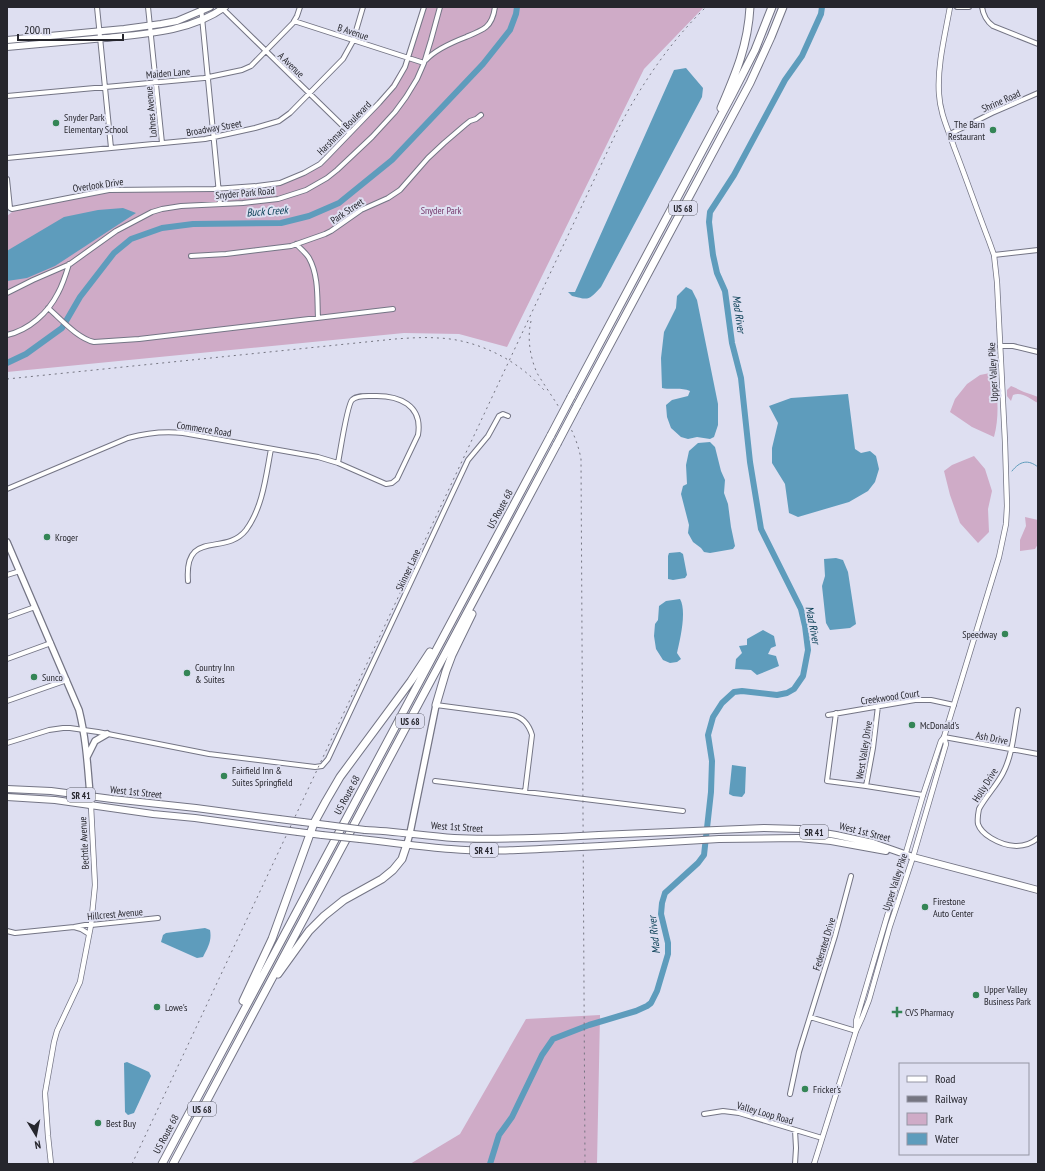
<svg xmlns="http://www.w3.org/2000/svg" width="1045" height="1171" font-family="'PT Sans Narrow',sans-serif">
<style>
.green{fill:#cfabc7}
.water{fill:#5e9cbc}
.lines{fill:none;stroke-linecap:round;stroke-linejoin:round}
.stream{stroke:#5e9cbc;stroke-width:1}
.river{stroke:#5e9cbc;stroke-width:6}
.minor-casing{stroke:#747585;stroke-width:6}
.tertiary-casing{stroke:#747585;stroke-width:6}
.secondary-casing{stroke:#747585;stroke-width:8}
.primary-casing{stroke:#747585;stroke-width:8}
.motorway-casing{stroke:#747585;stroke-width:9}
.minor{stroke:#fff;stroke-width:4}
.tertiary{stroke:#fff;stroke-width:4.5}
.secondary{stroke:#fff;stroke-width:5.5}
.primary{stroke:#fff;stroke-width:6}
.motorway{stroke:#fff;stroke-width:7}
.rail{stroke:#757581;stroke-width:1;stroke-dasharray:2 4;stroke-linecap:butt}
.primary-bridge-casing{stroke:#747585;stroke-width:8;stroke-linecap:butt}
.motorway-bridge-casing{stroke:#747585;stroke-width:9;stroke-linecap:butt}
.primary-bridge{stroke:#fff;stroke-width:6}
.motorway-bridge{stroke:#fff;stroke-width:7}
.poi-dot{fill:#348556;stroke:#dedff1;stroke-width:1.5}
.labels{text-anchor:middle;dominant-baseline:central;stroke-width:4;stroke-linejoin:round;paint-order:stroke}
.shield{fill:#dedff1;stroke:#5d5e68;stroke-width:1}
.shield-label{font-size:9px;font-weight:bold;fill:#26262d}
.street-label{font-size:10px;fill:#26262d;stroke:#dedff1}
.poi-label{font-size:10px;fill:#26262d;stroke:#dedff1;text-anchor:start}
.park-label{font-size:10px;fill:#733669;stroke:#dedff1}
.water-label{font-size:11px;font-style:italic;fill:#00384f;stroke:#dedff1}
</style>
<rect width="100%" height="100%" fill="#dedff1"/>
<path class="green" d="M423,7H704L644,69L507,347L459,334L404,333L7,372V216L17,208L109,190L218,189L287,181L313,168L379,103L408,58Z
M995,372C997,393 1000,415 994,437L972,427L950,412L955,399L967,384L980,375Z
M1011,386C1016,388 1020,390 1024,392C1029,394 1034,395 1038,397V403C1030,399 1022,391 1013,395L1011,401L1007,396V390Z
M974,456L985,469L992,491L988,509L989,532L978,543L960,523L950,495L944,471L952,465Z
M1025,517L1038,520V544L1035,549L1020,551V540L1026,526Z
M600,1015L597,1164H410L460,1134L526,1019Z"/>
<path class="water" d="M686,68L703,88L702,97L601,287C588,301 589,300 572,296L568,292H575L674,70Z
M123,208L136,213L55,266L27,278L7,281V251L10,249L64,217L98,210Z
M686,287L692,290L697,300L718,404V425L714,437L710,439L697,437L688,439L681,437L671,428L667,417L666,405L672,400L688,396L690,391C681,387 672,390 662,388L661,358L664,332L676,308L677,296Z
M848,394L855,449L861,453L870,451L876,456L879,469L875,482L868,491L849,502L798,517L789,513L785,484L772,463V448L778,423L769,406L791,398Z
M710,442L715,447L721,471L725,480L724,493L728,504L731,527L735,546L733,549L710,553L704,552L701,548L693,542L688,533L689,525L681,494L683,486L687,484L686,465L689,451L698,443Z
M680,552L683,554L687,575L685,578L673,580L668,579V556L669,553Z
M836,558L843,560L848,572L856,624L850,628L830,630L826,623L822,586L825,576L824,559Z
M680,599C687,611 680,640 677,653L681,659L677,662L670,663L663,660L656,649L654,636L655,624L658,620L659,606L666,601Z
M763,630L774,636L776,646L771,648L768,654L776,656L779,666L757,675L751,670L735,669L736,659L742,653L739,646L747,645V639Z
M732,765L746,767L745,793L742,797L733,796L729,794Z
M205,928L210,930C212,941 208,947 203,957L197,958L161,942L163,935L166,933Z
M127,1062L149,1072L151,1076L134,1113L128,1115L125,1112L124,1063Z"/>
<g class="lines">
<path class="stream" d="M1012,471C1020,461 1028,459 1038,467"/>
<path class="river" d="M7,363L26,354L62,328L80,297L114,253L131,239L162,228L193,224L281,223L309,216L339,203L392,160L483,64L510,30L516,14L517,7
M490,1164L499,1135L512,1117L542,1055L553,1039L589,1025L636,1011L647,1006L651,1003L657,991L668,954V943L661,914L662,903L665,893L698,863L704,855L711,792L712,761L708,735L713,717L722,703L734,692L742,691L777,695L787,693L794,689L803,676L808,650L805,626L801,609L761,529L750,462L741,378L732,343L725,291L717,273L713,255L709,222L710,212L734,175L785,80L802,56L821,14L822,7"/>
<g class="minor-casing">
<path id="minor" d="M97,7L111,148
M148,7L162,143
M201,7L220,204
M221,7L350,133
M957,7H969
M982,7C983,14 987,22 993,26L1038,44
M294,21L424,63
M426,60C436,49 453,42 466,37C473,34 481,31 486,27C492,22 494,14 495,7
M7,96L204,78L242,70L251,66L293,23L297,16L300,7
M950,134L992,113L1038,93
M7,158L205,139L255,128L279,121L290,113L343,59L353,41L363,7
M7,179L10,208L12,209L109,190L214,189L257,186L280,183L304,173L320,164L327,157L379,103L394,86L405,67L424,7
M296,244C301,249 306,253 309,258C319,276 317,299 318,318
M994,255L1038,250
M191,256L226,254L291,246L325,234L331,231L361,210L388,198L400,190L428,158L444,143L465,125L470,121L476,119L481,115
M7,293L33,280L70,264L116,231L152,212L162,209L181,206L243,203L278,199L306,190L327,178L337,170L372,137L395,112L406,97L417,79L424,63L431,40L440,7
M48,308C61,319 77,338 94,342L139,339L393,309
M7,335C29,330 48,313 58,293C63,284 66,274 69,264
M1000,346H1013L1038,352
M7,489L128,438C146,433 164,431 183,433L318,457L338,463L386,484L392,483L397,479L418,435C423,405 399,395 373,396C367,396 357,395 352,400C347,405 340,453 338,463
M7,575L20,571
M188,581C184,528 225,557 246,530C263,507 266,475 271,449
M7,617L35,607
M7,659L51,643
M7,701L67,680
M436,705L512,715C523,717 529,725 532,735L525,792
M1018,710C1014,730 1013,754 1003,773C997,785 986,796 979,809C978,814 977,819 978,824C980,830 986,835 991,838C1006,847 1024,850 1038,838
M836,713L827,781L866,786L923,795
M828,715L915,700H931L954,705
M944,737L1038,754
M7,743L49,730L63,728H70L98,732L209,754L315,767L322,766L328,759L468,460L488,436L499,416L503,414L508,416
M435,781L683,811
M866,786L873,748L878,706
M74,927L81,929L89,934
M7,931L15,933L74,927L85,925H91L158,918
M810,1017L856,1031
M790,1094L799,1052L835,936L851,876
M704,1114L723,1111L739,1113L822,1138
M795,1130L796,1148L795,1164"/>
</g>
<g class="tertiary-casing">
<path id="tertiary" d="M856,1031V1021L923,795L941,741L944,737L999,557L1006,524L1007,506L1005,442L997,282L994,255L989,241C977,210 966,178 954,147C948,129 940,113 939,94C937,66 945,35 950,7
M51,1164L48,1136L45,1093L54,1042L57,1031L80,982L91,925L95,885L91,806
M814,1164L856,1031L862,1018L869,1000L890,926L913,857L946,744L944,737"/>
</g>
<g class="secondary-casing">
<path id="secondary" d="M7,542L79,710C87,742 88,774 91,806
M87,757L95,741L107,734
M407,844L410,833L436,705"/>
</g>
<g class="primary-casing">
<path id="primary" d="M7,40L124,29L161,24L177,21L210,7
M7,47C40,44 72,41 105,38C145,34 190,32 225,7
M7,789L51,791L112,799L196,808L279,819
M7,797L55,800L153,814L195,818L275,829
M303,822L327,825
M365,830C395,831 424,836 454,838C490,840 526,838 562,837
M298,832L322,835
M599,835L764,828L800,829L836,835L873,843L913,857L1038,890
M360,839C391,842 421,847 451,849C488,852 524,850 561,848
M601,846L719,839L798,838L831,841L886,851"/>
</g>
<g class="motorway-casing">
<path id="motorway" d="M721,108C736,73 748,45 750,7
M571,397L732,95L755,50L772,7
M577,406L750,83L771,37L783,7
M436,705L446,671L452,655L472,614
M278,974L309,931L324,916L344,900L382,879L393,870L402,859L407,844
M243,1001L272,939L314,823L326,801L340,777L411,681L430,652
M162,1164L551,435
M173,1164L557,444"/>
</g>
<use href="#minor" class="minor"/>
<use href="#tertiary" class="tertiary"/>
<use href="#secondary" class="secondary"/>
<use href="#primary" class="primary"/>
<use href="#motorway" class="motorway"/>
<path class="rail" d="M531,321C527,338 530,357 537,373C554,401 575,426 581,459L585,1164
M7,379L395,339C409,338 424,337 438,338C470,339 505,354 529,375C534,379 539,385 544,390
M132,1164L617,131C641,85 669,43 706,7"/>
<g class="primary-bridge-casing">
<path id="primary-bridge" d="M279,819L303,822
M327,825L365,830
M275,829L298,832
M322,835L360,839
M562,837L599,835
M561,848L601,846"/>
</g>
<g class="motorway-bridge-casing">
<path id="motorway-bridge" d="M551,435L571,397
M557,444L577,406"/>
</g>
<use href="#primary-bridge" class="primary-bridge"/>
<use href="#motorway-bridge" class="motorway-bridge"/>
</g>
<g class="poi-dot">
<circle cx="56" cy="123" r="4"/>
<circle cx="993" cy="130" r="4"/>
<circle cx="47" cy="537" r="4"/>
<circle cx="1005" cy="634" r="4"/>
<circle cx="187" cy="673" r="4"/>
<circle cx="34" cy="677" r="4"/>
<circle cx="912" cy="725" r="4"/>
<circle cx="224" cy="776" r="4"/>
<circle cx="925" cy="907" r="4"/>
<circle cx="976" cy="995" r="4"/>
<circle cx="157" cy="1007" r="4"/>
<path d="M895 1006h4v4h4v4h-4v4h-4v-4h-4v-4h4z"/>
<circle cx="805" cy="1089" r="4"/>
<circle cx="98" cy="1123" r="4"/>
</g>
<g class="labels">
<g class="shield">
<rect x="669" y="201" width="28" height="14" rx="3"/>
<rect x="396" y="714" width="28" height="14" rx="3"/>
<rect x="67" y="788" width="28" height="14" rx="3"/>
<rect x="800" y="825" width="28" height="14" rx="3"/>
<rect x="470" y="843" width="28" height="14" rx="3"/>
<rect x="188" y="1102" width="28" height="14" rx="3"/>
</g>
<g class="shield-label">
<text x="683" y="208">US 68</text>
<text x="410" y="721">US 68</text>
<text x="81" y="795">SR 41</text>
<text x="814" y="832">SR 41</text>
<text x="484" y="850">SR 41</text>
<text x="202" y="1109">US 68</text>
</g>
<g class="street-label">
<text transform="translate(353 32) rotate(18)">B Avenue</text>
<text transform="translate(291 65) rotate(44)">A Avenue</text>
<text transform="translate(168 73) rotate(-5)">Maiden Lane</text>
<text transform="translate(1001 101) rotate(-24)">Shrine Road</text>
<text transform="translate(151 112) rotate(-95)">Lohnes Avenue</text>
<text transform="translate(214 128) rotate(-10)">Broadway Street</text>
<text transform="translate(344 128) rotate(-45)">Harshman Boulevard</text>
<text transform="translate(98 185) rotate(-8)">Overlook Drive</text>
<text transform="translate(245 193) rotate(-5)">Snyder Park Road</text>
<text transform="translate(347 211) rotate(-34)">Park Street</text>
<text transform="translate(993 372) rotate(-93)">Upper Valley Pike</text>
<text transform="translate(204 429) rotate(9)">Commerce Road</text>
<text transform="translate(500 509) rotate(-62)">US Route 68</text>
<text transform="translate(408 570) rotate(-65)">Skinner Lane</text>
<text transform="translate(890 697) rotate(-8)">Creekwood Court</text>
<text transform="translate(992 738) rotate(11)">Ash Drive</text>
<text transform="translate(864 750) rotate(-81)">West Valley Drive</text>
<text transform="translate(985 785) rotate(-58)">Holly Drive</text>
<text transform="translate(136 792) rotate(6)">West 1st Street</text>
<text transform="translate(347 795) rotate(-62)">US Route 68</text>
<text transform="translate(457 827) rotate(4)">West 1st Street</text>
<text transform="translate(865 832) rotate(14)">West 1st Street</text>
<text transform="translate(84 843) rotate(-93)">Bechtle Avenue</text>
<text transform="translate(895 882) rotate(-72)">Upper Valley Pike</text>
<text transform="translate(115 914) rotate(-5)">Hillcrest Avenue</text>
<text transform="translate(824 944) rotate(-73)">Federated Drive</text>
<text transform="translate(765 1113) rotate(16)">Valley Loop Road</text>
<text transform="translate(166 1134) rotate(-62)">US Route 68</text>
</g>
<g class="poi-label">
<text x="64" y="117">Snyder Park<tspan x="64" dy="12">Elementary School</tspan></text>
<text x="985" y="124" text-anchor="end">The Barn<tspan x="985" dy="12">Restaurant</tspan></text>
<text x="55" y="537">Kroger</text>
<text x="997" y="634" text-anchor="end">Speedway</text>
<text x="195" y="667">Country Inn<tspan x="195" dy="12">&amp; Suites</tspan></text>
<text x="42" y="677">Sunco</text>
<text x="920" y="725">McDonald's</text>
<text x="232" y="770">Fairfield Inn &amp;<tspan x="232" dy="12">Suites Springfield</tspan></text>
<text x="933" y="901">Firestone<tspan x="933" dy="12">Auto Center</tspan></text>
<text x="984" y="989">Upper Valley<tspan x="984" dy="12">Business Park</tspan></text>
<text x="165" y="1007">Lowe's</text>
<text x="905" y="1012">CVS Pharmacy</text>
<text x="813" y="1089">Fricker's</text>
<text x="106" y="1123">Best Buy</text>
</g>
<g class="park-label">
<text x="441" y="210">Snyder Park</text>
</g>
<g class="water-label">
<text transform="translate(267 211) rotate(-4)">Buck Creek</text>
<text transform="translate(739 314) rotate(82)">Mad River</text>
<text transform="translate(813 625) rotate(79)">Mad River</text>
<text transform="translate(654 935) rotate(-96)">Mad River</text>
</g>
</g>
<rect width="1045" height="1171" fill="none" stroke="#26262d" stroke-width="16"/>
<rect x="899" y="1063" width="130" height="92" fill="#dedff1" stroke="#9495a3"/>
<rect x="907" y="1076" width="20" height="6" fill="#ffffff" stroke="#9495a3"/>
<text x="935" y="1083" font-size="12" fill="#26262d">Road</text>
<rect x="907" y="1096" width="20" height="6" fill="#757581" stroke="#9495a3"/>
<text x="935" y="1103" font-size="12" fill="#26262d">Railway</text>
<rect x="907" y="1113" width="20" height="12" fill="#cfabc7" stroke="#9495a3"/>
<text x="935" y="1123" font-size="12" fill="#26262d">Park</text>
<rect x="907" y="1133" width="20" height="12" fill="#5e9cbc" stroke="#9495a3"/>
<text x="935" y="1143" font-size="12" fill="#26262d">Water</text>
<g transform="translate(36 1135) rotate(170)" stroke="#dedff1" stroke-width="3" paint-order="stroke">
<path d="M0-3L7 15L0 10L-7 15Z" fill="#26262d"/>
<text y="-6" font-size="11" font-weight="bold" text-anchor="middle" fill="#26262d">N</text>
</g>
<path d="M18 34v6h105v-6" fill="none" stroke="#26262d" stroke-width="2"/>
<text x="24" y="34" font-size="12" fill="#26262d" stroke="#dedff1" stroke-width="3" paint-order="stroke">200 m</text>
</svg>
